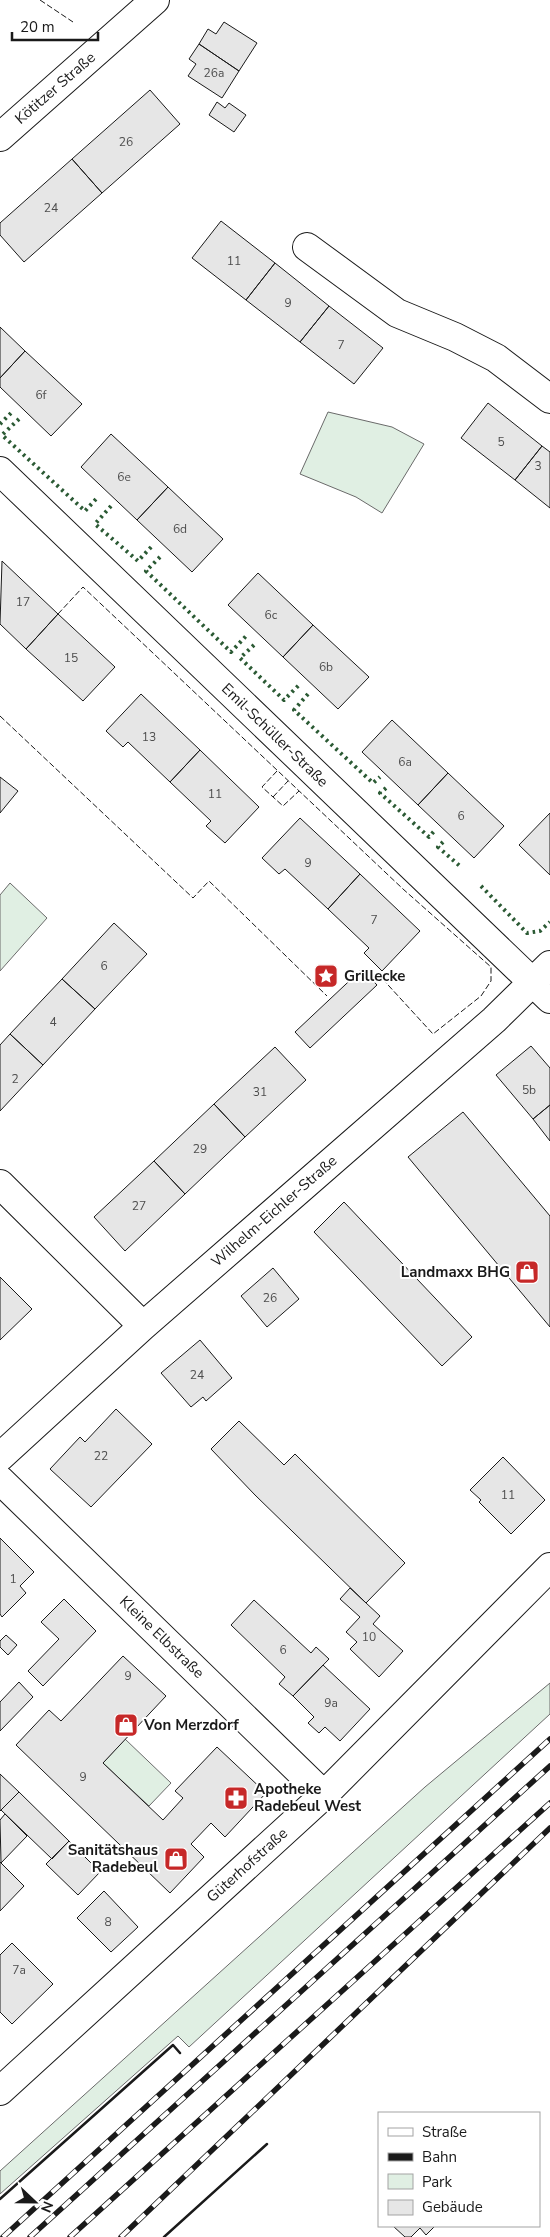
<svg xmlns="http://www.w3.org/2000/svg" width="550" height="2237" font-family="'Nunito Sans',sans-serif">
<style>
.green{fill:#e0efe3;stroke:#6a6a6a}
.building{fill:#e6e6e6;stroke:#1a1a1a}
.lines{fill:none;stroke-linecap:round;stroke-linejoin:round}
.minor-casing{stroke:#1a1a1a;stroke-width:30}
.minor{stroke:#fff;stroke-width:28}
.rail-casing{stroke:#1a1a1a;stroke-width:5.5}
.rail{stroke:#fff;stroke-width:4;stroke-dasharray:11;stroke-linecap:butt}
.hedge{stroke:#2b5a34;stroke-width:4;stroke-dasharray:2.5 4;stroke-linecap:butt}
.fence{stroke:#1a1a1a;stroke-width:1;stroke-dasharray:6 2.5;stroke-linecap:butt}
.wall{stroke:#1a1a1a;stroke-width:2.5}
.labels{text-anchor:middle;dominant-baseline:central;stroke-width:4;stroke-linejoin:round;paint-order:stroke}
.number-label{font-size:12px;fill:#4d4d4d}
.street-label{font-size:15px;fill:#1a1a1a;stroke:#fff}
.poi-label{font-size:15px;font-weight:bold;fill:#1a1a1a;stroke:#fff;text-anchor:start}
</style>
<rect width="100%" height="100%" fill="#fff"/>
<path class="green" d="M328,412L392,427L424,444L382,513L356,497L300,474Z
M10,883L47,918L0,971V895Z
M550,1683V1714L189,2047L178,2036L0,2194V2171L425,1787Z
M125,1739L171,1783L149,1806L103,1763Z"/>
<path class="building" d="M224,22L257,43L239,71L199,44L208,29L216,34Z
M199,44L239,71L222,98L188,76L196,64L189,59Z
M150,90L180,124L102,193L72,159Z
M217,102L225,108L229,103L246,115L234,132L209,115Z
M72,159L102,193L24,262L0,235V223Z
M221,221L275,263L246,300L192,258Z
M275,263L329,306L300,342L246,300Z
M329,306L383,348L354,384L300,342Z
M0,327L25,351L0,378Z
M25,351L82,404L51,436L0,387V378Z
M488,403L542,446L515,480L461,438Z
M111,434L168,487L137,520L81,467Z
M542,446L550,452V508L515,480Z
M168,487L223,539L192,572L137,520Z
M2,561L58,614L26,649L0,624Z
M258,573L313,625L283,657L228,605Z
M58,614L115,667L83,701L26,649Z
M313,625L369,677L338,709L283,657Z
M141,694L200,750L170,782L128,742L123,747L106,731Z
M392,720L448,773L418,805L362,752Z
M200,750L259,807L225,843L206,826L211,821L170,782Z
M448,773L504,826L474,858L418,805Z
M0,777L18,791L0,813Z
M550,813V875L519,845Z
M300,818L360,874L328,909L285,869L279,874L262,858Z
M360,874L420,931L382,971L364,953L369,948L328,909Z
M114,923L147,954L95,1009L62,979Z
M362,969L377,985L310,1048L295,1032Z
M62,979L95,1009L43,1065L10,1034Z
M10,1034L43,1065L0,1111V1045Z
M531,1046L550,1068V1105L533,1119L496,1075Z
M275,1047L306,1080L245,1137L214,1104Z
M214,1104L245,1137L185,1194L154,1161Z
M550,1105V1141L533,1119Z
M463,1112L550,1216V1327L408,1157Z
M154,1161L185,1194L125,1251L94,1217Z
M344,1202L472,1337L442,1366L314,1232Z
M273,1268L299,1299L267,1327L241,1296Z
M0,1277L32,1309L0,1340Z
M200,1340L232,1378L206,1401L203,1397L191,1407L161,1373Z
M116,1409L152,1444L91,1507L50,1469L80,1437L85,1442Z
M239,1421L284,1465L295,1454L405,1563L366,1603L255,1495L211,1449Z
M503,1457L545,1500L511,1534L479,1502L481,1500L470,1490Z
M0,1538L34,1572L20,1586L26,1593L2,1617L0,1614Z
M350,1588L380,1616L373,1624L403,1651L379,1677L350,1649L357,1642L346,1632L360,1617L340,1599Z
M64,1599L96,1631L43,1686L28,1671L59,1639L41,1622Z
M254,1600L311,1653L316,1647L329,1659L293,1696L279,1684L285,1677L231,1625Z
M6,1635L17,1645L8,1655L0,1647V1641Z
M123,1656L166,1696L103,1763L163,1820L183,1798L175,1791L217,1747L266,1793L225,1837L211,1823L191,1844L204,1857L170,1893L16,1745L49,1710L61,1721Z
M323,1665L370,1709L340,1741L325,1727L319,1733L308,1723L314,1717L293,1696Z
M19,1682L33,1697L0,1731V1702Z
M0,1774L19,1792L0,1811Z
M19,1792L69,1841L52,1859L1,1810Z
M5,1814L27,1836L1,1863L0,1820Z
M69,1841L100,1872L78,1895L46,1864Z
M0,1862L24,1886L0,1911Z
M104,1891L138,1927L111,1952L77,1918Z
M12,1943L53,1984L12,2024L0,2012V1955Z
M393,2226H435L426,2235L420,2228L411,2237H405Z"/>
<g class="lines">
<g class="minor-casing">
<path id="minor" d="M0,137L155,0
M307,247L397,313L455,337L496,358L550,399
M0,471L550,999
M0,1184L143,1326
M0,1457L143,1326L494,1020L550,965
M0,1480L324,1795
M0,2091L324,1795L550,1567"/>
</g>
<use href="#minor" class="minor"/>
<g class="rail-casing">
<path id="rail" d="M3,2237L550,1739
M30,2237L550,1766
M70,2237L550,1803
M121,2237L550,1828"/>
</g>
<use href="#rail" class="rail"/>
<path class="hedge" d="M19,419L2,435L85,511L97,498
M0,424L11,413
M111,506L95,524L138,561L153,545
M160,557L146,571L231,652L247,635
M254,645L240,658L284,700L300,684
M308,694L294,710L373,783L380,777
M386,788L380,793L429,837L436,829
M443,842L438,847L461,867
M481,886L527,933L540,931L550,922"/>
<path class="fence" d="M40,0L73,22
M58,614L83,587L403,889L491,967V981L481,996L433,1034L378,974L373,981
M0,716L193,898L209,881L327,996
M277,771L262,787L283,806L299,791
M273,797L288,781"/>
<path class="wall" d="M0,2199L173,2045L180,2053
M164,2237L267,2144"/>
</g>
<defs>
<g id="sight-square" transform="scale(1.25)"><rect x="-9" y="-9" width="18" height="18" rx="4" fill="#c62828" stroke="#fff"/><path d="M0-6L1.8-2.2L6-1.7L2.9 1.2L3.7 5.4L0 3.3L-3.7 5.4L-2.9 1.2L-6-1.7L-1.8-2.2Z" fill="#fff"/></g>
<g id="shop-square" transform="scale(1.25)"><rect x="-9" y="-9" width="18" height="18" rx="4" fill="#c62828" stroke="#fff"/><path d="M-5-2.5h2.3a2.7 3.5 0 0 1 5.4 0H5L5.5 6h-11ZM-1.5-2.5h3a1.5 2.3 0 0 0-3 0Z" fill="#fff"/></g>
<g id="pharmacy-square" transform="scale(1.25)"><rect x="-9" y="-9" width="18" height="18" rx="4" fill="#c62828" stroke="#fff"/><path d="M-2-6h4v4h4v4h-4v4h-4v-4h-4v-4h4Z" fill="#fff"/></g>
</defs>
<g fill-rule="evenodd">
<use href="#sight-square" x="326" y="976"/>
<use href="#shop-square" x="527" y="1272"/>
<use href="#shop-square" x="126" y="1725"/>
<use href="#pharmacy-square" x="236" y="1798"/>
<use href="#shop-square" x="176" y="1859"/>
</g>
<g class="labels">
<g class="number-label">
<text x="214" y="73">26a</text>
<text x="126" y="142">26</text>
<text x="51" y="208">24</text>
<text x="234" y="261">11</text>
<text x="288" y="303">9</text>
<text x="341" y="345">7</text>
<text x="41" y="395">6f</text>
<text x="501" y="442">5</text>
<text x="538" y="466">3</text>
<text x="124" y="477">6e</text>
<text x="180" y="529">6d</text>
<text x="23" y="602">17</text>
<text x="271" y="615">6c</text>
<text x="71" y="658">15</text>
<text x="326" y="667">6b</text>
<text x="149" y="737">13</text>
<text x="405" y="762">6a</text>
<text x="215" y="794">11</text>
<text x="461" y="816">6</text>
<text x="308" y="863">9</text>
<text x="374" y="920">7</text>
<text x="104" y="966">6</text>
<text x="53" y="1022">4</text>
<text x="15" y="1079">2</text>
<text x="529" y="1090">5b</text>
<text x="260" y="1092">31</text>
<text x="200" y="1149">29</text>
<text x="139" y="1206">27</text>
<text x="270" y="1298">26</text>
<text x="197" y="1375">24</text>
<text x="101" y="1456">22</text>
<text x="508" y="1495">11</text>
<text x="13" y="1579">1</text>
<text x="369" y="1637">10</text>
<text x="283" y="1650">6</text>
<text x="128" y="1676">9</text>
<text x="331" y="1703">9a</text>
<text x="83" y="1777">9</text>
<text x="108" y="1922">8</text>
<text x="19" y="1970">7a</text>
</g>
<g class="street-label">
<text transform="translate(55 88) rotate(-41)">Kötitzer Straße</text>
<text transform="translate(275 735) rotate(44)">Emil-Schüller-Straße</text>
<text transform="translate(274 1211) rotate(-41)">Wilhelm-Eichler-Straße</text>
<text transform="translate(162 1637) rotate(44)">Kleine Elbstraße</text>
<text transform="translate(247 1865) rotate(-42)">Güterhofstraße</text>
</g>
<g class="poi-label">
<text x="344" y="976">Grillecke</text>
<text x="510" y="1272" text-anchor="end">Landmaxx BHG</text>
<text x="144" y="1725">Von Merzdorf</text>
<text x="254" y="1789">Apotheke<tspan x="254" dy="17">Radebeul West</tspan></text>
<text x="158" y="1850" text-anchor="end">Sanitätshaus<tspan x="158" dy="17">Radebeul</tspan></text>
</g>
</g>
<rect x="378" y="2112" width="162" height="115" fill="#ffffff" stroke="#a3a3a3"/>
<rect x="388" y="2128" width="25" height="8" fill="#ffffff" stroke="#a3a3a3"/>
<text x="422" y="2137" font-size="15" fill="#1a1a1a">Straße</text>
<rect x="388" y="2153" width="25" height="8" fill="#1a1a1a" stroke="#a3a3a3"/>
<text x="422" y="2162" font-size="15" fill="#1a1a1a">Bahn</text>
<rect x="388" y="2174" width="25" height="15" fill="#e0efe3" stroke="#a3a3a3"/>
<text x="422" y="2187" font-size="15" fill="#1a1a1a">Park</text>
<rect x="388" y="2200" width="25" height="15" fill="#e6e6e6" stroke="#a3a3a3"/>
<text x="422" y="2212" font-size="15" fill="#1a1a1a">Gebäude</text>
<g transform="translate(35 2202) rotate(112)" stroke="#ffffff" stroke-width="4" paint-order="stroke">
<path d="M0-4L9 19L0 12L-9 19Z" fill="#1a1a1a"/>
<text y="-8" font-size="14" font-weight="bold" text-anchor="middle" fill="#1a1a1a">N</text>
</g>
<path d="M12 32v8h86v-8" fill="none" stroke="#1a1a1a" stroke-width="2.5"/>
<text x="20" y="32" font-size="15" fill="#1a1a1a" stroke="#ffffff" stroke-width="4" paint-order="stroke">20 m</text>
</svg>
